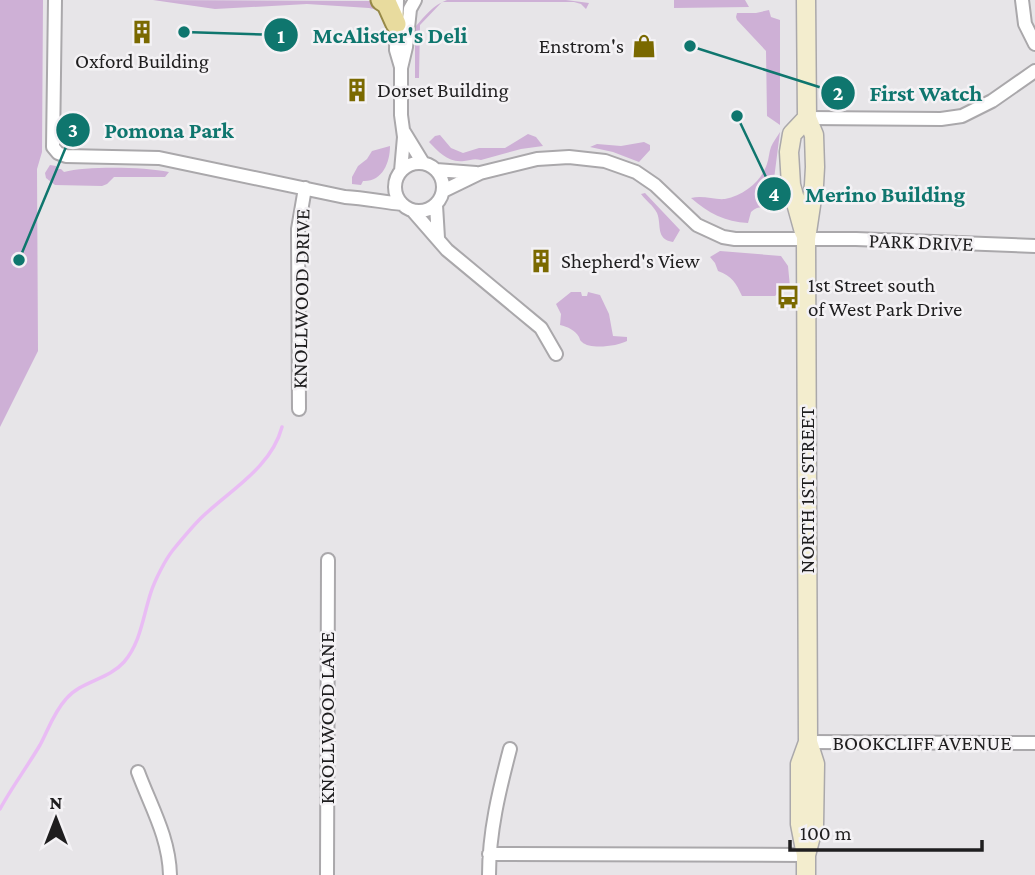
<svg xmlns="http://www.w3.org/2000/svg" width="1035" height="875" font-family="'Crimson Pro',serif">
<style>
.green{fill:#ceb0d6}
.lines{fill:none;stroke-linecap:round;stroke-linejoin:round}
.stream{stroke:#e9bcf4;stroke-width:3.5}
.street-casing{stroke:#aaa8ab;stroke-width:16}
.secondary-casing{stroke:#aaa8ab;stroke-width:21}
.primary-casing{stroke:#978947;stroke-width:23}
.street{stroke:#fff;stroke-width:12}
.secondary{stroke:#f3edce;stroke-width:18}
.primary{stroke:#e8db9e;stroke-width:19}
.labels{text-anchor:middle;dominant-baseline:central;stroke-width:5;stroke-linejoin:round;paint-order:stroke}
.poi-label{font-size:21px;fill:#1f1e1f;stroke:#f4f2f5;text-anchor:start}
.street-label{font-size:21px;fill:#1f1e1f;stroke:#f4f2f5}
.leader{fill:none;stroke:#0f766e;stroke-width:2.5}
.callout-dot{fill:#0f766e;stroke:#f4f2f5;stroke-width:2.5}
.mark-label{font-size:21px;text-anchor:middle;font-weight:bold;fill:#fff}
.callout-label{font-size:23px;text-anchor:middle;font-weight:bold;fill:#0f766e;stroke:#f4f2f5;stroke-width:5;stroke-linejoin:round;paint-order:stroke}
</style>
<rect width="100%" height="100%" fill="#e7e5e8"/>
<path class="green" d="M0,0H43L42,152L37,169L38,351L0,427Z
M153,0L373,1L382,11L369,8L307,4L215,9Z
M447,0H566L589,3L586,9L581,4L574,2H442L420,25L419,78H415V27C425,16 433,5 447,0Z
M674,0H745L749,7L674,8Z
M769,10L771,17L780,20V125L767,116L766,51L737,20L736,17L737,13H756Z
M780,132L774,179L773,211C765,207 759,205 751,212L748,223C725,222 708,213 691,198C703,195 714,200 725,199C744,195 761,182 767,164C769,158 769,152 771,147C773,142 777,137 780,132Z
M528,134L536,137L543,146L521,149L481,160C474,158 471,160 464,161C448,163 439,152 429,142L435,136L440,135L451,148L463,153L479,148H505Z
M644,142L650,145V150L639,162L613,152L590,147L597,144L621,146Z
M390,146C390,163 382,182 363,181L361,185L352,184V177L358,166L367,159L372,151Z
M50,165L56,166L57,169H61L64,172C87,166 144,167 169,172L165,177H114L107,184L102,186L55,185L46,178L45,173Z
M645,193L680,230L673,242C655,239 662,225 657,213C653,205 646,201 641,194Z
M720,251L781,256L788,266L790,287L779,286L777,294L775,296H742C736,283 732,276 718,271L715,263L710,257Z
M571,292H581L582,296H587L588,292L600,295L609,314L613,336L627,337V341C618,346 590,350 582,342C580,341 580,339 579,337C575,330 568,327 560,325L561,314L556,304Z"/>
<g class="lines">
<path class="stream" d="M0,809C12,787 27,767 40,745C48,730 54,712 66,699C81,681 108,680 124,662C141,642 143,616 151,592C155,580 165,560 173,550C182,539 192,527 201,518C230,490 271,468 282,427"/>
<g class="street-casing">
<path id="street" d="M55,0L53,147L58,153L66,156L159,158L345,197C364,198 383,202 402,204
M397,0L396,50L401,67
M1022,0L1025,24L1035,44
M807,118L941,119L962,116L992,101L1035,71
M404,132L423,163
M395 187a24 24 0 1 1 48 0a24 24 0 1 1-48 0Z
M436,170L476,173
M401,171L404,137L401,115V68L406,47L410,9L415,0
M443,191L480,173L537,159L569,157L605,161L636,172L655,185L697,225L723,237L735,239H856L1035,246
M436,205L438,238
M413,211L447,250L541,328L556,354
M299,409L298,229L305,188
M808,742L1035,743
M138,772C151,807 169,837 170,875
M489,854L806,855
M327,875L328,560
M489,875C489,832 499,791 510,749"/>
</g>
<g class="secondary-casing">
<path id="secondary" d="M806,0L807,118L814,135L815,167L814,185L806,239L808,742L815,764L814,825L806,855
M804,232L791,185L789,152L792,134L807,118
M806,875V855L800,824V764L808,742"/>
</g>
<g class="primary-casing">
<path id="primary" d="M381,0L387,4L396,24"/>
</g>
<use href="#street" class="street"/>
<use href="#secondary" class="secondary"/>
<use href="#primary" class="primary"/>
</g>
<defs>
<g id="building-bare" transform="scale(1.89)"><path d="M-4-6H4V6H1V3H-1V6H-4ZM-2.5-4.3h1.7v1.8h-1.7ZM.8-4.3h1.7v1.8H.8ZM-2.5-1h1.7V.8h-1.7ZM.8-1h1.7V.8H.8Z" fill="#7a6900" stroke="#f4f2f5" stroke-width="2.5" paint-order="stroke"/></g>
<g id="shop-bare" transform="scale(1.89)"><path d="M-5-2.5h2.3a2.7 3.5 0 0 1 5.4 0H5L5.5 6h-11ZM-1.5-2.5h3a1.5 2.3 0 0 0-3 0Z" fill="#7a6900" stroke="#f4f2f5" stroke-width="2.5" paint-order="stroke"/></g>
<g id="bus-bare" transform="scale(1.89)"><path d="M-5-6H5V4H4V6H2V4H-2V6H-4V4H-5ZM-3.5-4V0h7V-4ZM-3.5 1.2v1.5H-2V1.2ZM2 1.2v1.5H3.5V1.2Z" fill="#7a6900" stroke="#f4f2f5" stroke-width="2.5" paint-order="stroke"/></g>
</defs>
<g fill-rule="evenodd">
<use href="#building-bare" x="142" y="32"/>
<use href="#shop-bare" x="644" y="46"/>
<use href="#building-bare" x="357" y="90"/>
<use href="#building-bare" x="541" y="261"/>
<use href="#bus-bare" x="788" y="297"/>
</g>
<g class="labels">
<g class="poi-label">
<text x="624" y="46" text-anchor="end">Enstrom's</text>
<text x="142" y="61" text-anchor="middle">Oxford Building</text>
<text x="377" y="90">Dorset Building</text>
<text x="561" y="261">Shepherd's View</text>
<text x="808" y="285">1st Street south<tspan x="808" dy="24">of West Park Drive</tspan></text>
</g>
<g class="street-label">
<text transform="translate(921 242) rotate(2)">PARK DRIVE</text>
<text transform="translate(301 299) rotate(-89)">KNOLLWOOD DRIVE</text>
<text transform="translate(807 490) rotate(-90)">NORTH 1ST STREET</text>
<text transform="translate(327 718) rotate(-90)">KNOLLWOOD LANE</text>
<text x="922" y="743">BOOKCLIFF AVENUE</text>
</g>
</g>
<path class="leader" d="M184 32L281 35M690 46L838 93M19 260L73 130M737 116L774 194"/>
<g class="callout-dot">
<circle cx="184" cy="32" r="7"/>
<circle cx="690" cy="46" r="7"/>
<circle cx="19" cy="260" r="7"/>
<circle cx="737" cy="116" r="7"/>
<circle cx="281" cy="35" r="18"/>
<circle cx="838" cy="93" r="18"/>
<circle cx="73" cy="130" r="18"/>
<circle cx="774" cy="194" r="18"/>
</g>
<g class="mark-label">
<text x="281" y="43">1</text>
<text x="838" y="100">2</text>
<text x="73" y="137">3</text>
<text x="774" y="201">4</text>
</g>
<g class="callout-label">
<text x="390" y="43">McAlister's Deli</text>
<text x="926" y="101">First Watch</text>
<text x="169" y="138">Pomona Park</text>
<text x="885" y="202">Merino Building</text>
</g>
<g transform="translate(56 819)" stroke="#f4f2f5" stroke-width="5" paint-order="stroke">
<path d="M0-5L12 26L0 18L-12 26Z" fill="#1f1e1f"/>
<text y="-10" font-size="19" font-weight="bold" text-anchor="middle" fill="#1f1e1f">N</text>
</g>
<path d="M790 840v10h192v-10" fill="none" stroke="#1f1e1f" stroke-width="3.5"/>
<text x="800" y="840" font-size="21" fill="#1f1e1f" stroke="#f4f2f5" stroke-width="5" paint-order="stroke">100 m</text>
</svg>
